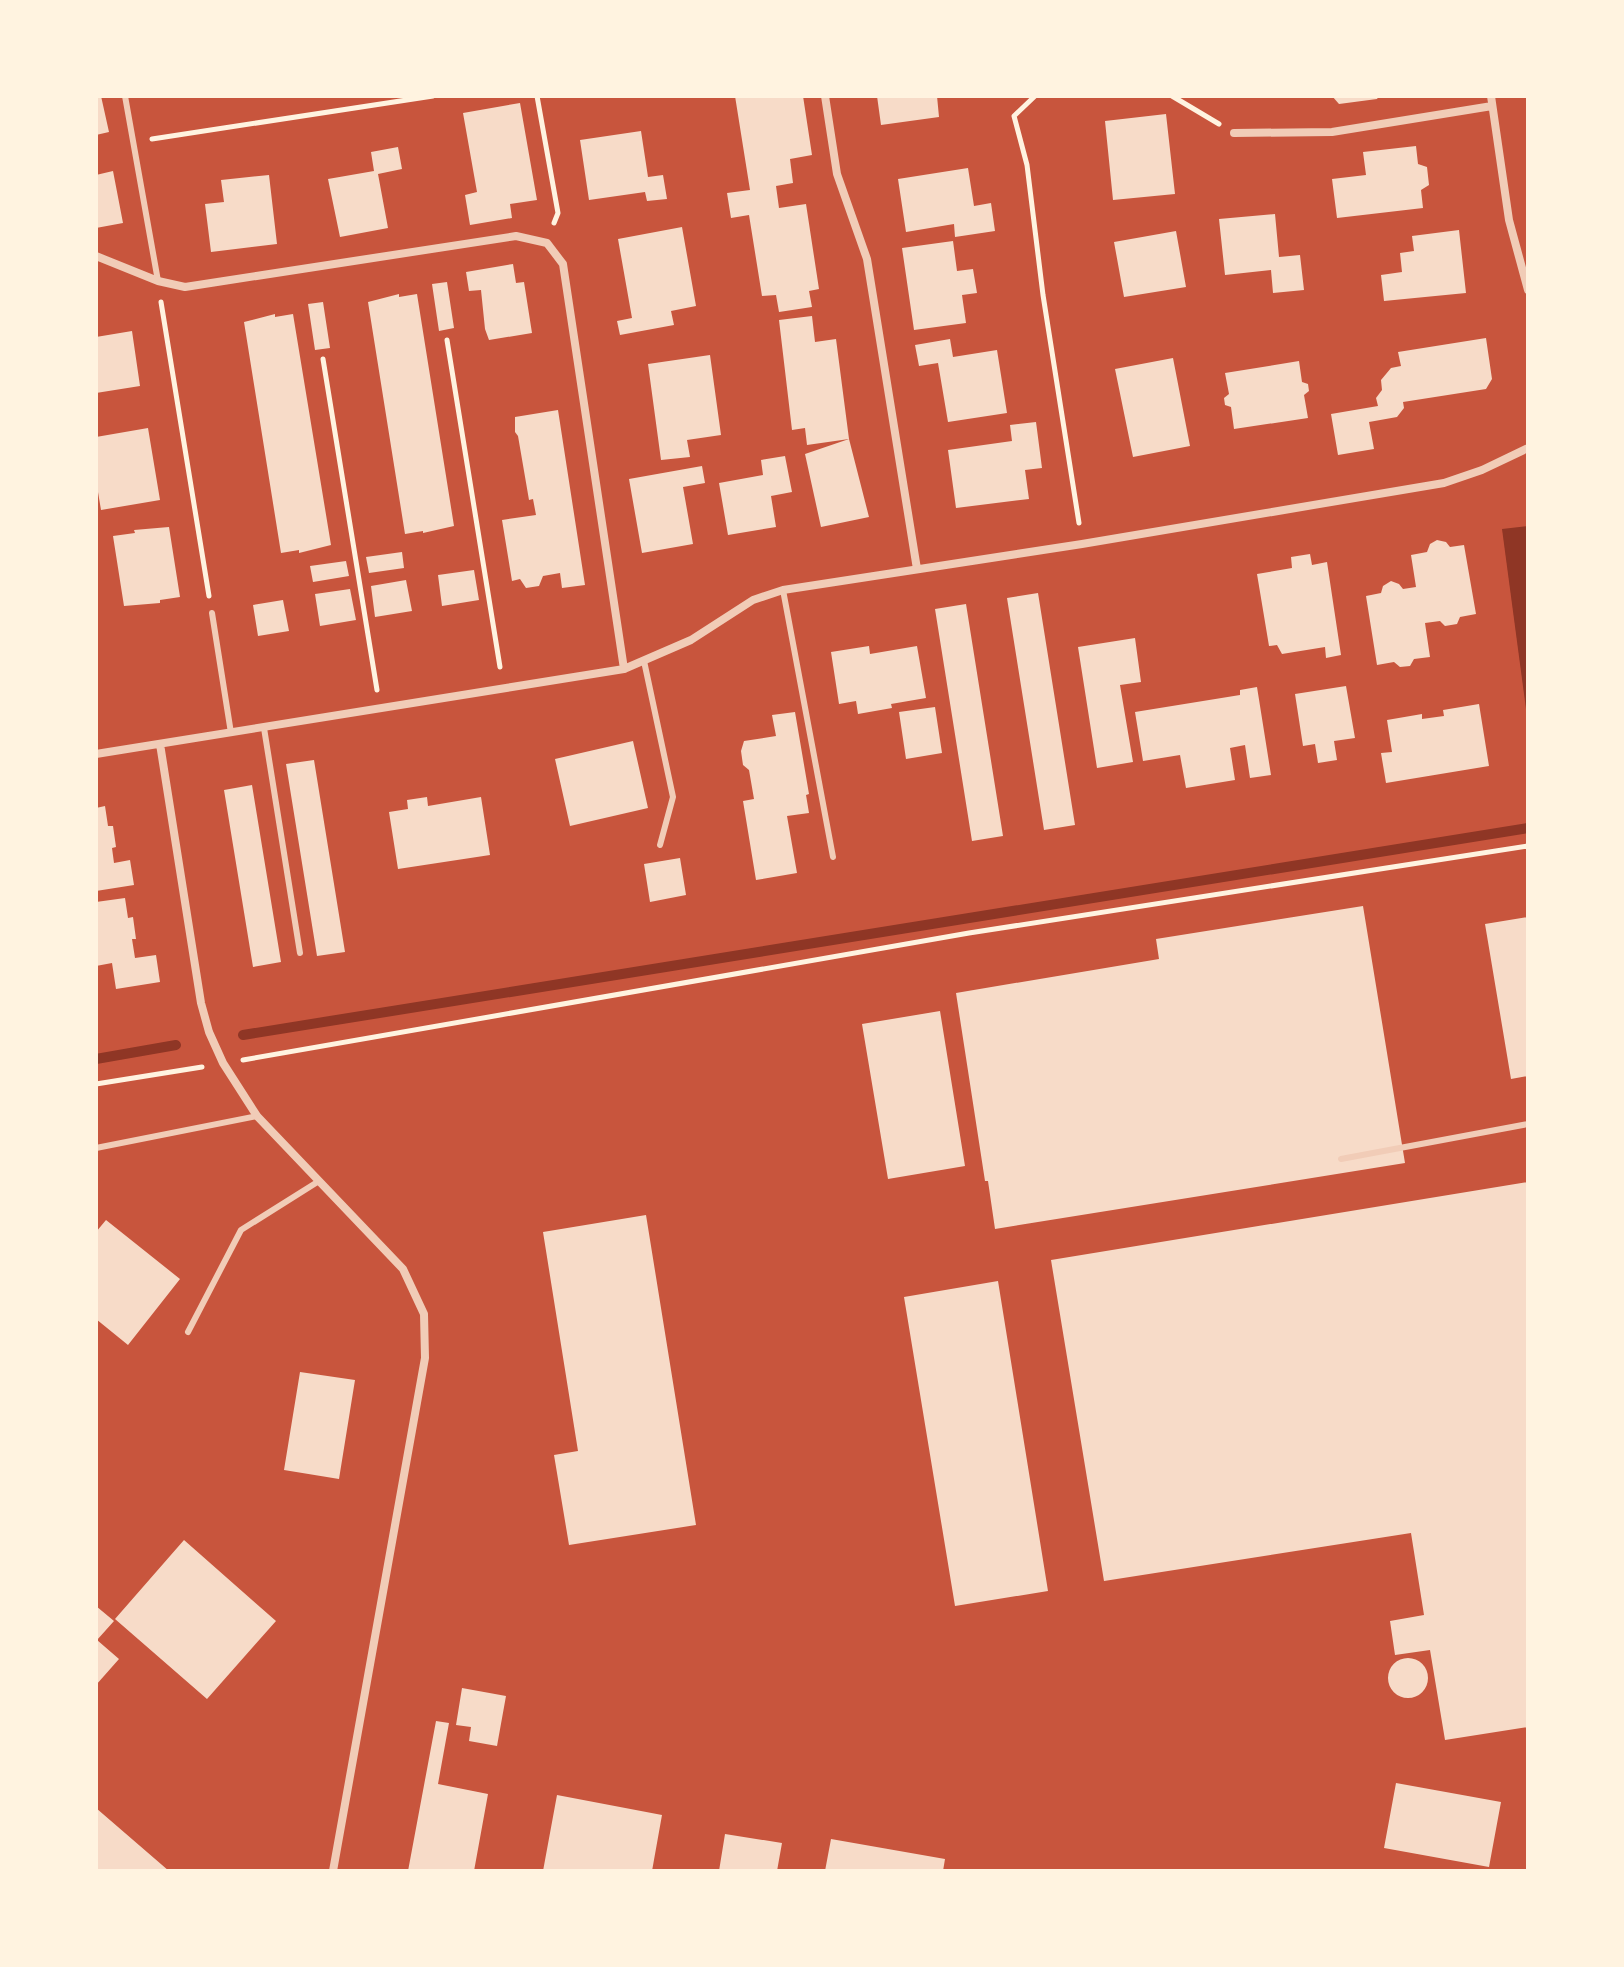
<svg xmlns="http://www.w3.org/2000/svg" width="1624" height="1967" font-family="Merriweather,serif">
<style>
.water{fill:#8f3625}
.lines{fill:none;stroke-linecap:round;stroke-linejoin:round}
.stream{stroke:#8f3625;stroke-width:10}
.building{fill:#f7dbc8}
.path{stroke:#fff3e0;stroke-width:5}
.service{stroke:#f1ccb7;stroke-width:6}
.minor{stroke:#f1ccb7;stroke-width:8}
</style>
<rect width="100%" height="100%" fill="#c8553d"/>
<path class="water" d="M1528,526V724L1502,529Z"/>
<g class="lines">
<path class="stream" d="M243,1035L1528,828
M96,1059L176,1045"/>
</g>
<path class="building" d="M96,96H101L109,132L96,135Z
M735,96H803L812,155L790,159L793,183L776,186L779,208L806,204L819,289L809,291L812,307L779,312L776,295L762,296L749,215L731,218L727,193L750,190Z
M877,96H937L939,117L881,125Z
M1332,96H1379L1377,99L1339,104Z
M520,103L537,200L510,204L512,218L470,225L465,195L477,192L463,113Z
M1166,114L1175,194L1113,200L1105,121Z
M641,131L648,177L663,175L667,199L647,201L645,192L589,200L580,140Z
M1416,146L1418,164L1427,167L1429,185L1421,190L1423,208L1337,218L1332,179L1366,175L1363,152Z
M398,147L402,169L378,174L388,228L340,237L328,179L374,171L371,152Z
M968,168L974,206L991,203L995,231L955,237L954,224L906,232L898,179Z
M113,171L123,223L96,228V175Z
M269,175L277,244L211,252L205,204L224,202L221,180Z
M1275,214L1279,257L1300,255L1304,290L1273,293L1271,270L1225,275L1219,219Z
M682,227L696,306L671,311L674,325L620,335L617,321L632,318L618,239Z
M1459,230L1466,293L1384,301L1381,275L1402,272L1400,253L1414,251L1412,236Z
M1176,231L1186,287L1124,297L1114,242Z
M953,241L957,271L973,269L977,293L962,295L966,323L914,330L902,248Z
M513,264L516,283L524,282L532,333L489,340L485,329L481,290L469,291L466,272Z
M447,282L454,328L439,331L432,284Z
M399,294V297L417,294L454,526L423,533V531L405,534L368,302Z
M323,302L330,348L315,350L308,304Z
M275,314V317L293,314L331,545L299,553V550L281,553L244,322Z
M812,316L815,342L836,339L849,439L807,445L805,428L792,430L779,320Z
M132,331L140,386L96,393V337Z
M1486,338L1492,379L1486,389L1403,402L1404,408L1397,417L1369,422L1374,449L1338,455L1331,414L1378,406L1376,398L1382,390L1381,380L1391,368L1401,366L1398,352Z
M950,339L953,357L997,350L1007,413L948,422L938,363L919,366L915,345Z
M710,355L721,435L687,440L690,457L661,460L648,364Z
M1173,358L1190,446L1133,457L1115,369Z
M1299,361L1302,382L1308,384L1309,391L1304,395L1308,418L1234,429L1231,407L1225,405L1224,398L1229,394L1225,373Z
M558,410L585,585L562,588L560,573L543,576L539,586L526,588L520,579L512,581L502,520L536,515L533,499L529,500L518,436L515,432V417Z
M1036,422L1042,468L1025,470L1029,499L956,508L948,450L1012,441L1010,425Z
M148,428L160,500L101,510L96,480V437Z
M849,439L869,517L821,527L805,454Z
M785,456L792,492L771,496L776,527L728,535L719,483L763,475L761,460Z
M702,466L705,483L683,487L693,544L642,553L629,479Z
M169,527L180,597L160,600V603L124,606L113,536L135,533L134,530Z
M1437,540L1446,542L1450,547L1464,545L1476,614L1460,617L1457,624L1445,626L1440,621L1425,623L1430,657L1414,659L1410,666L1400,667L1394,662L1377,665L1366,596L1381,593L1383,586L1391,581L1399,584L1403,589L1416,587L1411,555L1427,552L1430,544Z
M402,552L404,568L369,573L366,557Z
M1310,554L1312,565L1327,562L1341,655L1326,658L1325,647L1282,654L1277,645L1269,646L1257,574L1292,568L1291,557Z
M346,561L349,576L313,582L310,566Z
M474,570L479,600L442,606L438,575Z
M406,580L412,611L375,617L371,586Z
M350,589L356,620L320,626L315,594Z
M1038,593L1075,825L1044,830L1007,598Z
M283,600L289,631L258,636L253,605Z
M966,604L1003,836L972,841L935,609Z
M1135,638L1141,682L1120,685L1133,762L1097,768L1078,647Z
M869,646L870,654L917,646L926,698L891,704L892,708L858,714L856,701L839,704L831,652Z
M1346,686L1355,738L1334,741L1337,760L1318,763L1315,744L1303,746L1295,694Z
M1257,687L1271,775L1250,778L1245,745L1230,748L1235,780L1186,788L1180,755L1143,761L1135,712L1240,695V690Z
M1479,704L1489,766L1386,783L1381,753L1392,752L1387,720L1422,714V719L1444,716L1443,710Z
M935,707L942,753L906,759L899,712Z
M795,712L809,794L806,795L809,813L787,816L797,873L756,880L743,801L754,799L749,770L743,765L741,751L744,741L776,736L772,715Z
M633,741L648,808L570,826L555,759Z
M314,760L345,952L317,956L286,764Z
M252,785L281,962L253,967L224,790Z
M427,797L428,806L481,797L490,855L398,869L389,812L408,809L407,800Z
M105,806L108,826H113L116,847L112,848L114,863L130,860L134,885L96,891V808Z
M680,858L686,895L650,902L644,864Z
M125,898L128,918L133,917L136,939H132L135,958L156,955L160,982L116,989L112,963L96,966V902Z
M1363,906L1405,1163L995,1229L988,1181H985L956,993L1159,959L1156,939Z
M1528,917V1076L1511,1079L1485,924Z
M940,1011L965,1166L888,1179L862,1024Z
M1528,1182V1727L1445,1740L1430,1650L1395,1655L1390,1621L1424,1615L1411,1533L1104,1581L1051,1260Z
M646,1215L696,1525L569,1545L554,1455L578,1451L543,1232Z
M106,1220L180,1279L128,1345L96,1319V1232Z
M998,1281L1048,1591L955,1606L904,1297Z
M300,1372L355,1380L339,1479L284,1470Z
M184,1540L276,1621L207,1699L115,1619Z
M96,1606L114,1621L97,1640L119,1659L96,1685Z
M1388 1678a20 20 0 1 1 40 0a20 20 0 1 1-40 0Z
M462,1688L506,1696L497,1746L469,1741L471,1727L456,1725Z
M436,1721L449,1723L438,1784L488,1794L474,1871H408Z
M1396,1783L1501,1802L1489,1867L1384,1848Z
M557,1795L662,1815L652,1871H543Z
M96,1808L169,1871H96Z
M725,1834L782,1843L777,1871H719Z
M831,1839L945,1859L943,1871H825Z"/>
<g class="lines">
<path class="path" d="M537,96L558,213L554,223
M1035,96L1014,116L1027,165L1043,295L1079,523
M1172,96L1219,124
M152,139L433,96
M161,302L209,596
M447,340L500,667
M323,359L377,690
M243,1060L969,933L1528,846
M96,1084L202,1067"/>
<path class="service" d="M125,96L158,281
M783,590L833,857
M212,613L231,733
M644,661L673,797L660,845
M264,728L300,953
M96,1148L257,1116
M1341,1159L1528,1124
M188,1332L241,1230L319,1181"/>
<path class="minor" d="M825,96L837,174L867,259L917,569
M1491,96L1509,220L1528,290
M1234,133L1332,132L1492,106
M96,256L158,281L185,287L516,236L547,243L563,264L624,669
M160,744L201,1003L209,1032L223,1063L257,1116L403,1269L424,1314L425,1358L333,1871
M96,754L624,669L691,640L753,600L783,590L1082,544L1444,483L1482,470L1528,448"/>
</g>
<rect width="1624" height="1967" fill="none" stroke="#fff3e0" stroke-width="196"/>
</svg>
